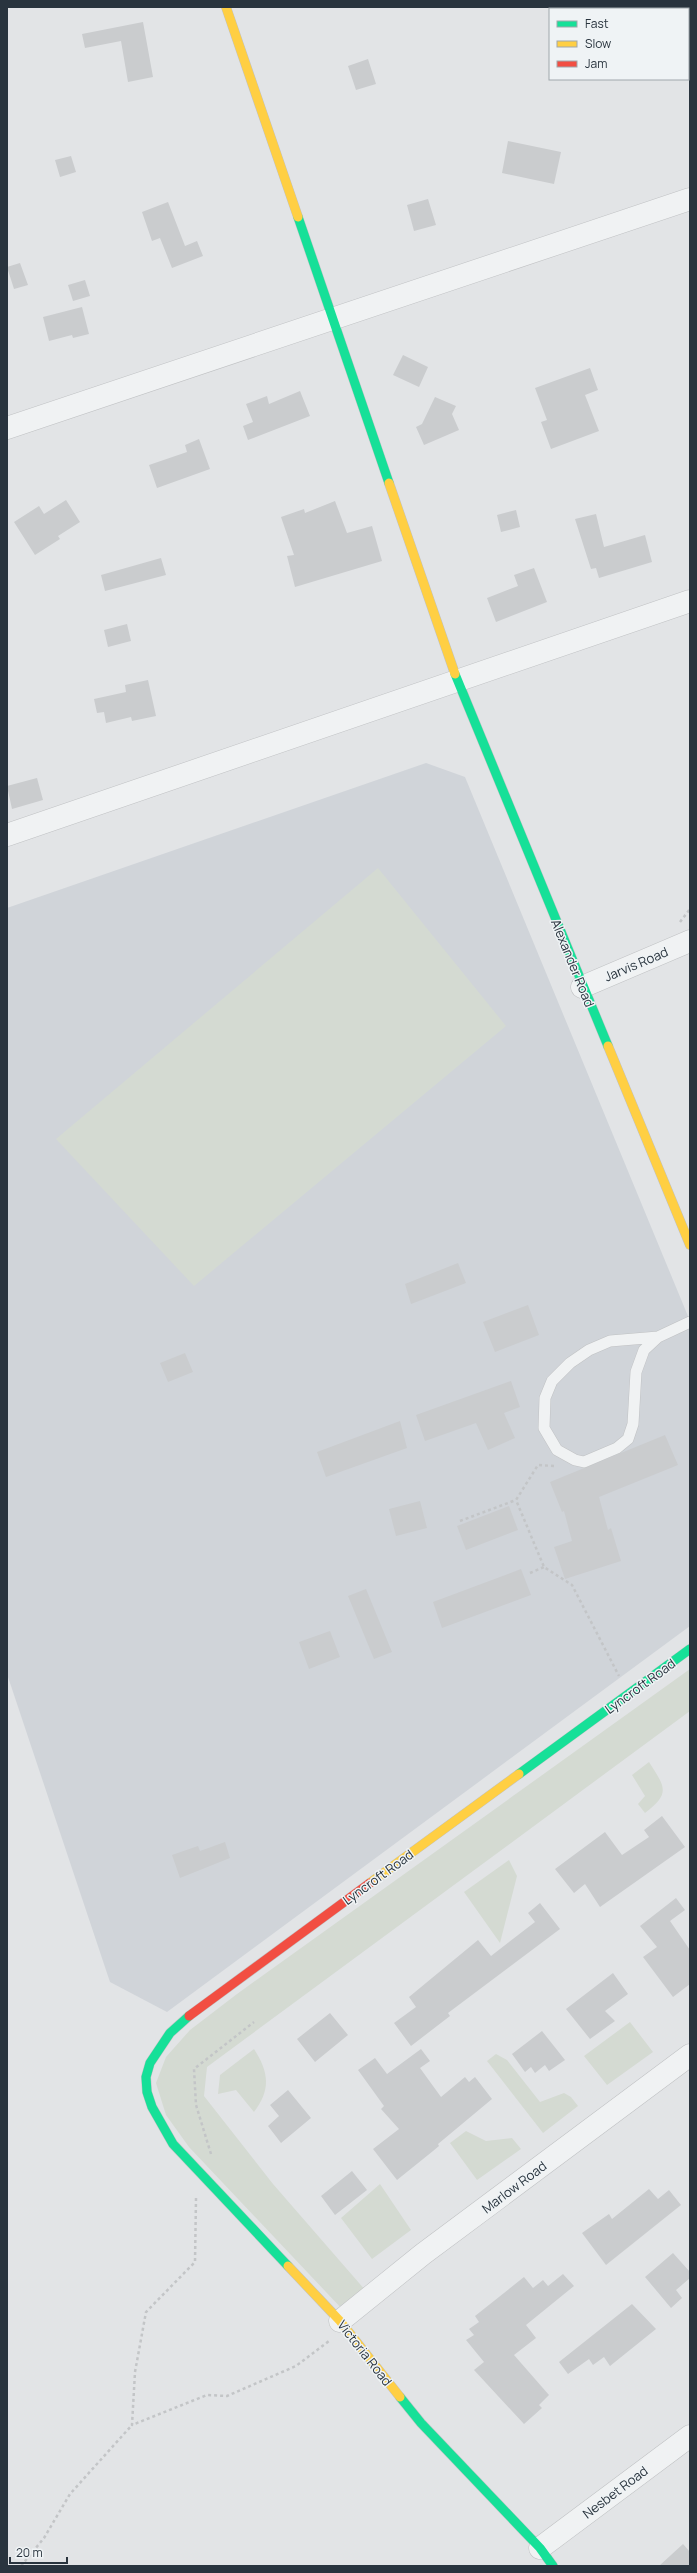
<svg xmlns="http://www.w3.org/2000/svg" width="697" height="2573" font-family="Manrope,sans-serif">
<style>
.built{fill:#d0d4d9}
.green{fill:#d4dad2}
.building{fill:#caccce}
.lines{fill:none;stroke-linecap:round;stroke-linejoin:round}
.lane-casing{stroke:#c0c2c4;stroke-width:12}
.street-casing{stroke:#c0c2c4;stroke-width:23}
.fast-casing{stroke:#c0c2c4;stroke-width:10}
.slow-casing{stroke:#c0c2c4;stroke-width:10}
.jam-casing{stroke:#c0c2c4;stroke-width:10}
.path{stroke:#c3c5c7;stroke-width:2.5;stroke-dasharray:3 3;stroke-linecap:butt}
.lane{stroke:#f0f2f3;stroke-width:11}
.street{stroke:#f0f2f3;stroke-width:22}
.fast{stroke:#16e098;stroke-width:9}
.slow{stroke:#ffcf43;stroke-width:9}
.jam{stroke:#f24e42;stroke-width:9}
.labels{text-anchor:middle;dominant-baseline:central;stroke-width:3;stroke-linejoin:round;paint-order:stroke}
.street-label{font-size:13px;fill:#29343e;stroke:#eff3f5}
</style>
<rect width="100%" height="100%" fill="#e2e4e6"/>
<path class="built" d="M426,763L465,777L690,1321V1626L167,2012L110,1982L7,1674V908Z"/>
<path class="green" d="M378,868L506,1026L194,1286L56,1139Z
M690,1669V1711L207,2067L204,2096L273,2184L366,2291L343,2310L189,2147L166,2115L156,2083L166,2057L190,2030L237,1994Z
M649,1762C665,1787 671,1793 645,1813L638,1804L645,1796L632,1775Z
M509,1860L517,1876L500,1943L464,1892Z
M630,2022L653,2052L607,2085L584,2056Z
M254,2049C269,2072 271,2090 254,2112L236,2090L218,2094L220,2075Z
M496,2054L507,2060L540,2102L564,2093L571,2097L578,2106L543,2133L487,2061Z
M466,2131L486,2141L512,2138L521,2149L477,2180L450,2143Z
M380,2184L411,2230L372,2259L341,2218Z"/>
<path class="building" d="M143,22L153,77L128,82L121,41L85,48L82,34Z
M368,59L376,84L356,90L348,66Z
M508,141L561,152L554,184L502,173Z
M71,156L76,172L60,177L55,160Z
M428,199L436,225L414,231L407,205Z
M168,202L185,246L197,241L203,256L172,268L160,238L152,241L142,212Z
M20,263L28,285L14,289L7,267Z
M85,280L90,296L73,301L68,285Z
M82,307L89,334L73,338L72,335L49,341L43,317Z
M403,355L428,367L419,387L393,375Z
M590,368L598,390L585,395L599,431L551,449L541,422L547,420L535,388Z
M300,391L310,416L248,440L243,426L253,422L246,404L267,396L269,404Z
M435,397L456,406L452,414L459,430L424,445L416,427L422,424Z
M199,439L210,469L157,488L149,465L187,452L185,445Z
M66,500L80,522L58,536L60,539L35,555L14,522L39,506L44,514Z
M335,501L347,533L372,526L382,561L295,587L287,556L294,555L281,517L304,509L305,513Z
M516,510L520,527L501,532L497,515Z
M596,514L604,547L645,535L652,562L599,578L596,568L591,569L575,519Z
M161,558L166,575L105,591L101,575Z
M534,568L547,602L496,622L487,598L518,586L514,575Z
M127,624L131,641L108,647L104,630Z
M148,680L156,716L132,721L131,717L106,723L104,712L97,713L94,699L126,692L125,685Z
M37,778L43,800L12,809L7,786Z
M458,1263L466,1283L411,1304L405,1284Z
M528,1305L539,1335L495,1352L483,1322Z
M185,1353L193,1372L168,1382L160,1363Z
M511,1381L520,1407L504,1413L515,1438L488,1450L476,1423L425,1441L416,1415Z
M400,1421L407,1448L326,1477L317,1452Z
M665,1435L678,1465L599,1497L608,1530L611,1528L621,1561L565,1579L554,1547L572,1541L564,1511L562,1512L550,1482Z
M420,1501L427,1528L396,1536L389,1509Z
M509,1506L518,1530L466,1550L457,1526Z
M521,1569L531,1595L442,1628L433,1602Z
M366,1589L392,1652L374,1659L348,1596Z
M330,1631L340,1657L309,1669L299,1642Z
M662,1816L685,1847L600,1907L585,1884L574,1893L555,1869L605,1832L622,1855L649,1837L644,1830Z
M225,1842L230,1858L180,1878L172,1855L198,1846L200,1851Z
M676,1898L685,1910L670,1921L690,1950V1984L673,1997L643,1957L657,1947L640,1926Z
M540,1903L560,1929L448,2013L450,2016L411,2046L394,2023L416,2007L409,1997L478,1940L491,1956L535,1922L528,1913Z
M613,1973L628,1994L605,2011L615,2021L590,2039L566,2009Z
M330,2013L348,2035L315,2062L297,2039Z
M542,2031L565,2060L549,2071L545,2065L535,2073L531,2067L525,2072L512,2054Z
M421,2049L430,2061L420,2068L441,2097L465,2077L469,2082L475,2077L492,2099L438,2144L439,2146L433,2151L397,2180L373,2149L399,2129L381,2109L384,2106L358,2070L375,2058L387,2074Z
M288,2090L311,2118L281,2143L268,2126L279,2116L270,2105Z
M352,2171L367,2190L335,2215L321,2196Z
M649,2189L658,2199L669,2190L681,2205L606,2265L582,2233L609,2214L612,2219Z
M673,2253L690,2272V2278L676,2290L682,2298L671,2308L645,2277Z
M563,2274L574,2286L526,2325L536,2338L514,2355L549,2395L539,2405L542,2408L524,2424L474,2370L484,2362L466,2340L474,2335L469,2329L479,2322L475,2316L524,2277L533,2288L543,2280L548,2286Z
M632,2304L656,2329L610,2366L604,2357L593,2365L589,2359L568,2374L559,2362Z
M683,2544L690,2552V2566H659Z"/>
<g class="lines">
<g class="lane-casing">
<path id="lane" d="M658,1337L644,1350L636,1372L633,1424L628,1439L617,1448L584,1462L575,1460L557,1450L544,1428L545,1398L552,1381L570,1363L589,1350L610,1341L658,1337L690,1322"/>
</g>
<g class="street-casing">
<path id="street" d="M7,428L690,199
M7,835L690,601
M582,987L690,941
M340,2321L423,2254L690,2055
M540,2548L690,2436"/>
</g>
<g class="fast-casing">
<path id="fast" d="M298,217L389,483
M455,674L608,1046
M519,1774L690,1649
M189,2016L170,2033L150,2063L146,2077L147,2092L152,2107L173,2144L288,2266
M400,2397L421,2423L540,2548L553,2566"/>
</g>
<g class="slow-casing">
<path id="slow" d="M226,7L298,217
M389,483L455,674
M608,1046L690,1245
M370,1883L519,1774
M288,2266L340,2321L400,2397"/>
</g>
<g class="jam-casing">
<path id="jam" d="M189,2016L370,1883"/>
</g>
<path class="path" d="M680,922L690,909
M554,1466L538,1465L516,1500L544,1567L572,1585L619,1676
M460,1521L516,1500
M530,1573L544,1567
M211,2154L196,2105L194,2069L254,2022
M196,2198L195,2262L146,2312L135,2372L132,2425L207,2395L227,2396L296,2366L329,2341
M21,2566L44,2538L70,2494L132,2425"/>
<use href="#lane" class="lane"/>
<use href="#street" class="street"/>
<use href="#fast" class="fast"/>
<use href="#slow" class="slow"/>
<use href="#jam" class="jam"/>
</g>
<g class="labels">
<g class="street-label">
<text transform="translate(573 963) rotate(68)">Alexander Road</text>
<text transform="translate(636 964) rotate(-23)">Jarvis Road</text>
<text transform="translate(640 1686) rotate(-36)">Lyncroft Road</text>
<text transform="translate(378 1877) rotate(-36)">Lyncroft Road</text>
<text transform="translate(514 2187) rotate(-37)">Marlow Road</text>
<text transform="translate(365 2353) rotate(52)">Victoria Road</text>
<text transform="translate(615 2492) rotate(-37)">Nesbet Road</text>
</g>
</g>
<rect width="697" height="2573" fill="none" stroke="#29343e" stroke-width="16"/>
<rect x="549" y="8" width="140" height="72" fill="#eff3f5" stroke="#a0a7ac"/>
<rect x="557" y="21" width="20" height="6" fill="#16e098" stroke="#a0a7ac"/>
<text x="585" y="28" font-size="12" fill="#29343e">Fast</text>
<rect x="557" y="41" width="20" height="6" fill="#ffcf43" stroke="#a0a7ac"/>
<text x="585" y="48" font-size="12" fill="#29343e">Slow</text>
<rect x="557" y="61" width="20" height="6" fill="#f24e42" stroke="#a0a7ac"/>
<text x="585" y="68" font-size="12" fill="#29343e">Jam</text>
<path d="M10 2557v6h57v-6" fill="none" stroke="#29343e" stroke-width="2"/>
<text x="16" y="2557" font-size="12" fill="#29343e" stroke="#eff3f5" stroke-width="3" paint-order="stroke">20 m</text>
</svg>
